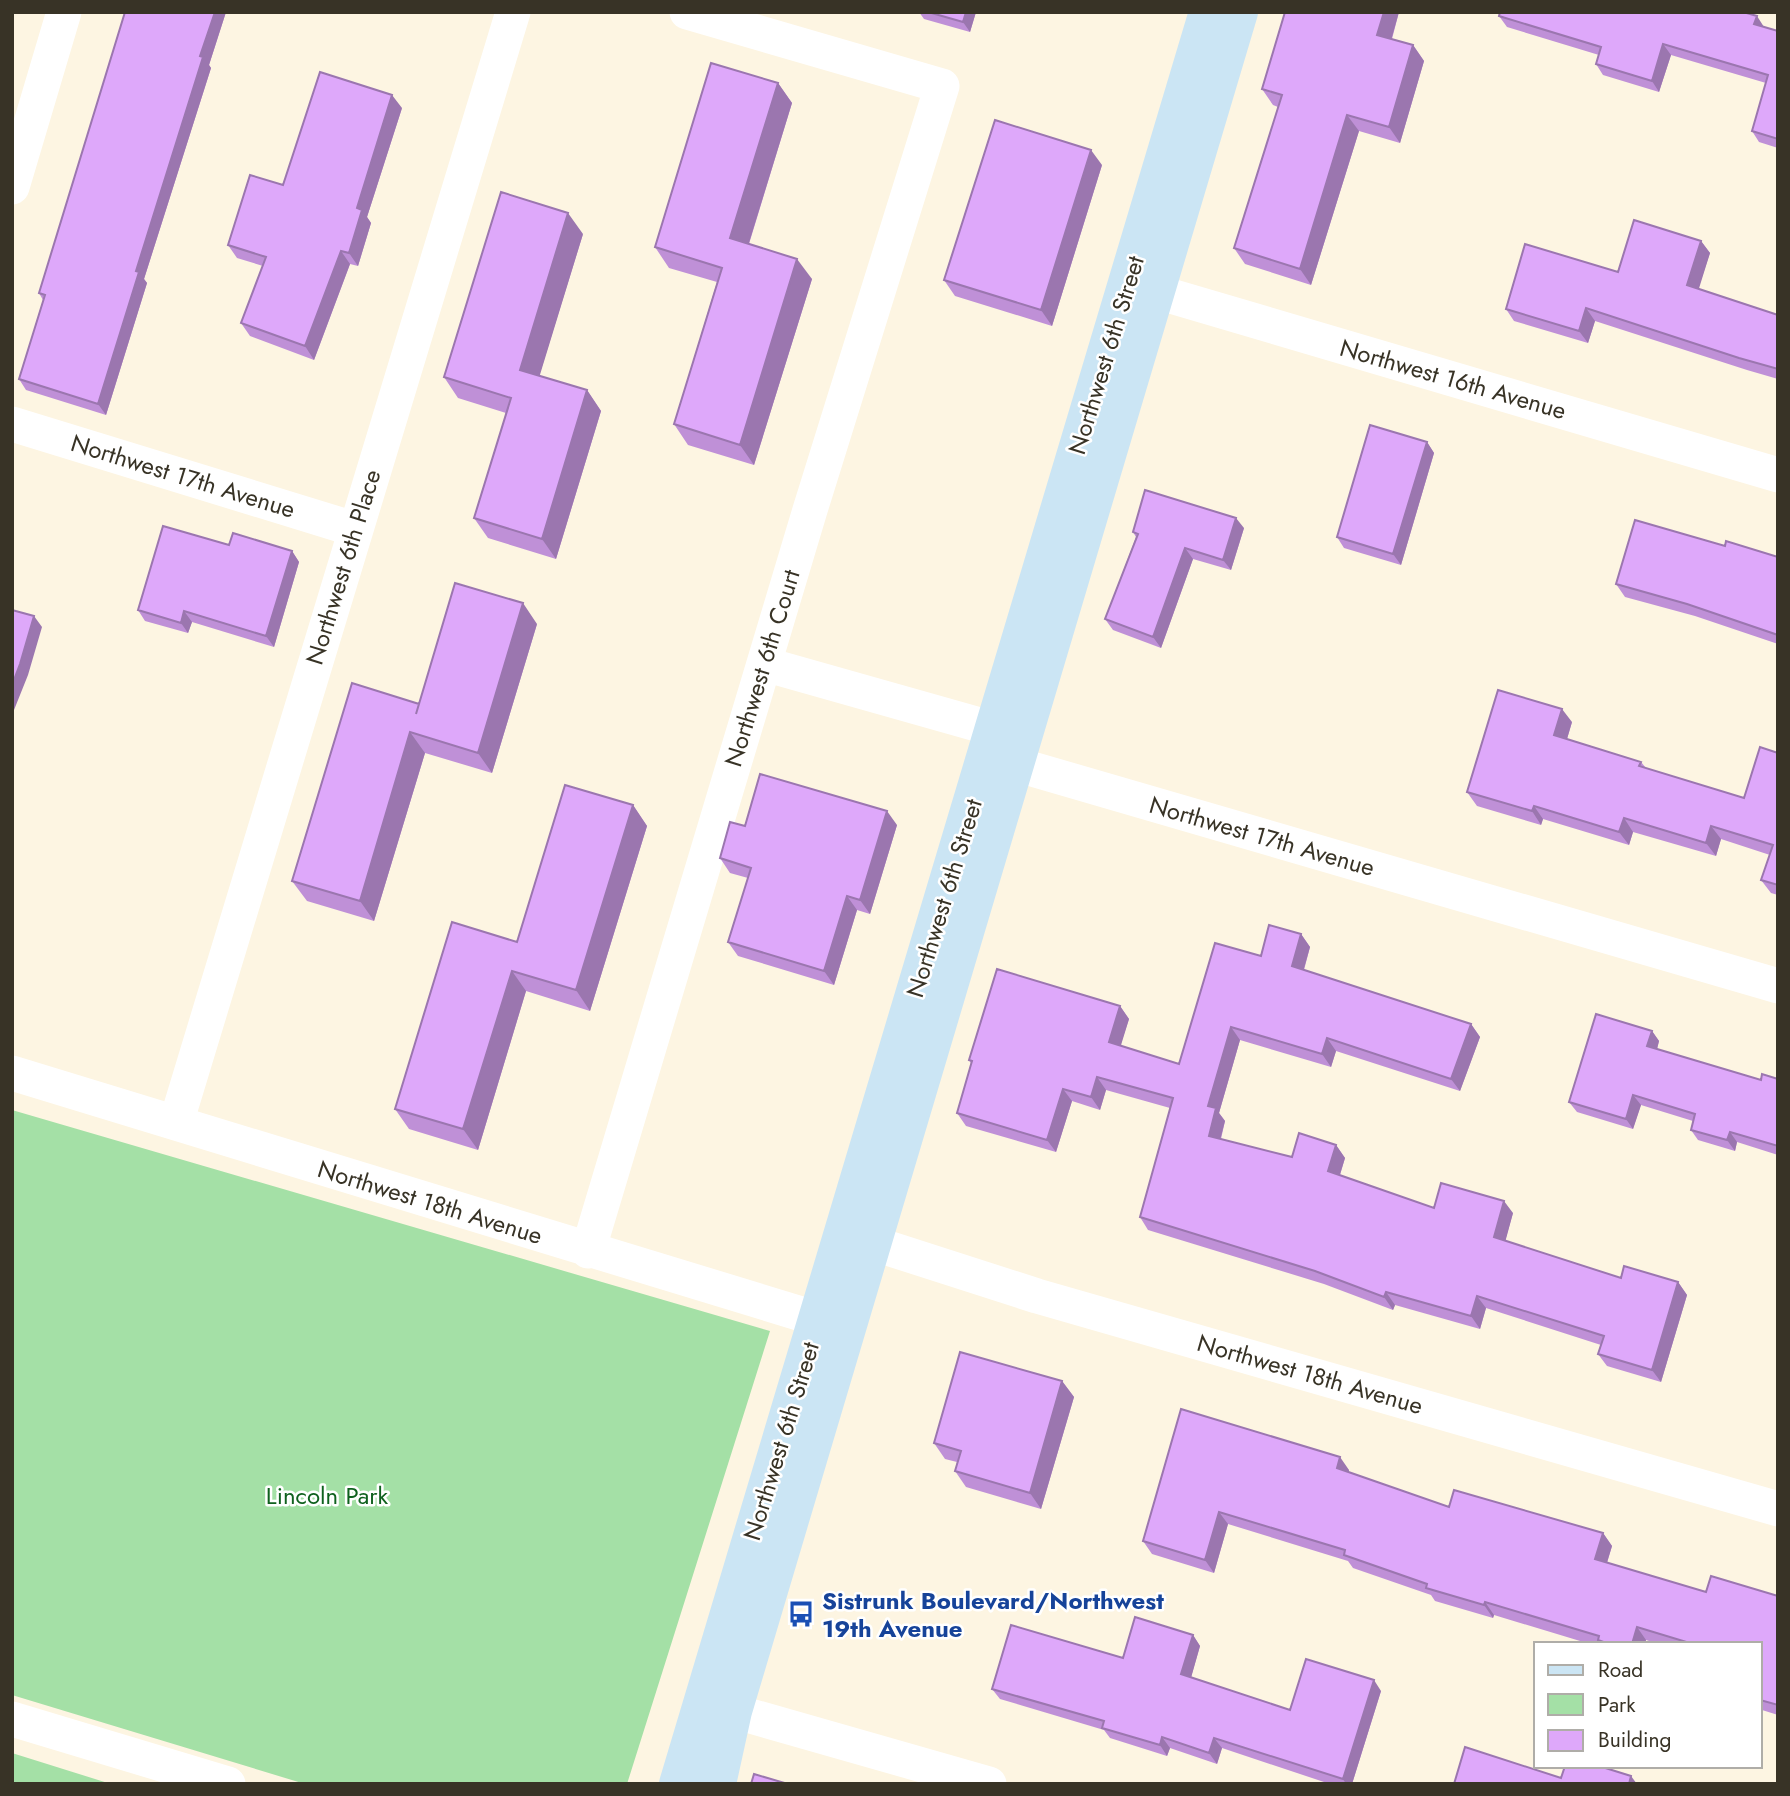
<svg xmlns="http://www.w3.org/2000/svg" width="1790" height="1796" font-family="Jost,sans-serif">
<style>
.green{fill:#a4e0a6}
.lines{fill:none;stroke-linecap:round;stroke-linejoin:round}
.street{stroke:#fff;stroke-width:35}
.secondary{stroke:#cbe5f4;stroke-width:38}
.wall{fill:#bf90d7}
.shaded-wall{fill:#9b76af}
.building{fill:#dea8fa;stroke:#9b76af;stroke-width:2}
.labels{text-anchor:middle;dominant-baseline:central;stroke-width:5;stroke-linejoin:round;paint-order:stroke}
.street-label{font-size:24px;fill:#383326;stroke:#fff}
.park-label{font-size:24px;fill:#0f611e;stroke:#fff}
.transit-label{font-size:24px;font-weight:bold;fill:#164399;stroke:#fff;text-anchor:start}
</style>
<rect width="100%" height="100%" fill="#fdf5e2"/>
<path class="green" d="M12,1110L770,1331L627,1784H305L12,1695Z
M12,1753L111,1784H12Z"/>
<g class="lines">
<path class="street" d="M12,187L64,12
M1130,284L1778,475
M12,424L354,529
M764,664L994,729L1015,764L1778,986
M12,1073L844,1327
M176,1123L513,12
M844,1234L1037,1296L1778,1509
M588,1251L810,510L942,86L687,12
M733,1711L989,1784
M12,1719L228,1784"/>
<path class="secondary" d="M678,1784L1208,12
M717,1784L733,1711L1239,12"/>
</g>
<path class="wall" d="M125,12H226L209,65L211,68L144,279L147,283L106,415L26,390L19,379L43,300L39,293Z
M919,12H976L970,32L924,19Z
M1285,12H1399L1392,39L1413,45L1424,61L1400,143L1359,131L1311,285L1245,264L1234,248L1278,107L1273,105L1262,89Z
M1499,16L1764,27L1778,31V148L1759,142L1752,131L1766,83L1671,55L1659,92L1603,75L1596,64L1599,55L1507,27Z
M778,83L792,103L749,244L812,279L754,465L688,445L674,424L717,282L669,268L655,247Z
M402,108L367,217L371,223L358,266L350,264L314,360L250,336L241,323L263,266L237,258L228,245L283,185Z
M1102,165L1052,326L955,296L944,280Z
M583,234L539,376L587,390L601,411L556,559L488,538L474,518L506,413L458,398L444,377Z
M1701,241L1710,253L1698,289L1778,315V379L1747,370L1595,321L1588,343L1514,321L1506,309L1618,272Z
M1427,442L1434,453L1401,565L1344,548L1337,537Z
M1244,528L1231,570L1193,559L1161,648L1113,630L1105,619L1136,537L1133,532Z
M229,545L292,551L299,562L274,647L192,622L188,633L145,621L138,610Z
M1725,546L1778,557V644L1695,616L1625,597L1616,584Z
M537,624L492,773L425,753L374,921L307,901L292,881L419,704Z
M1572,722L1567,739L1641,762L1646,768L1744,798L1778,753V895L1771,893L1761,880L1770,855L1721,839L1716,856L1633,832L1629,845L1543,819L1541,825L1477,806L1467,792Z
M633,805L647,826L590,1011L526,991L478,1150L409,1129L395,1109L517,942Z
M897,825L870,914L857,910L834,985L738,956L728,942L748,878L730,873L720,858L745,826Z
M1301,934L1310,947L1304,970L1471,1024L1480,1037L1460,1091L1336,1051L1331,1067L1240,1040L1219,1113L1225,1121L1221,1139L1292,1157L1336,1145L1345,1158L1340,1175L1434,1208L1513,1213L1505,1241L1621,1278L1678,1282L1687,1295L1661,1382L1607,1366L1598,1354L1601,1345L1486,1308L1480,1329L1395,1305L1393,1310L1324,1284L1148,1230L1140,1217L1170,1108L1106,1090L1100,1110L1072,1101L1056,1152L966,1126L957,1113L971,1063L969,1060L1120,1006L1129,1019L1120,1046L1179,1064L1261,956Z
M1652,1031L1659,1041L1657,1049L1761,1080L1778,1079V1155L1737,1142L1735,1151L1698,1140L1691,1130L1693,1121L1641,1105L1633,1129L1577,1112L1569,1102Z
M1062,1381L1074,1397L1041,1509L966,1487L955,1471L957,1462L945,1459L934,1443Z
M1181,1409L1349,1470V1472L1449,1507L1603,1533L1612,1546L1607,1563L1706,1592L1778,1596V1715L1762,1710L1760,1716V1644H1658L1646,1640L1645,1644H1590L1494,1615L1493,1618L1435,1601L1431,1595L1353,1568L1348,1561L1228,1524L1214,1573L1152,1554L1143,1541Z
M1193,1635L1200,1646L1191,1677L1290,1710L1381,1691L1352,1784H1330L1222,1748L1217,1764L1170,1748L1167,1756L1110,1738L1104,1730L1000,1699L992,1689L1123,1658Z"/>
<path class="shaded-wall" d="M215,12H226L209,65L211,68L144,279L147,283L106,415L98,404L136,271L200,56Z
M966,12H976L970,32L963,22Z
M1384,12H1399L1388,51L1377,35Z
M1757,16L1764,27L1754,24Z
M1663,44L1671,55L1659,92L1652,81Z
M1413,45L1424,61L1400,143L1389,127Z
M778,83L792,103L744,259L730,238Z
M392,95L402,108L367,217L371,223L358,266L349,253L357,208Z
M1347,115L1359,131L1311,285L1300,269Z
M1091,150L1102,165L1052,326L1041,310Z
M568,213L583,234L535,391L520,370Z
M1701,241L1710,253L1696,298L1687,285Z
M341,251L350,264L314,360L305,346Z
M797,259L812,279L754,465L740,445Z
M1586,308L1595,321L1588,343L1579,331Z
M587,390L601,411L556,559L542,539Z
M1427,442L1434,453L1401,565L1393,554Z
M1236,518L1244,528L1231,570L1223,560Z
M1185,548L1193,559L1161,648L1153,637Z
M292,551L299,562L274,647L266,636Z
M523,603L537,624L492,773L478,753Z
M184,611L192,622L188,633L181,623Z
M34,616L42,627L28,675L12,715V685Z
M1562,709L1572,722L1564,749L1554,735Z
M410,732L425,753L374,921L360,901Z
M633,805L647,826L590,1011L576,990Z
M1534,806L1543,819L1541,825L1532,811Z
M887,811L897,825L870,914L860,900Z
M1624,818L1633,832L1629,845L1619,832Z
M1711,826L1721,839L1716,856L1706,843Z
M847,896L857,910L834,985L824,971Z
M1301,934L1310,947L1301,979L1292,966Z
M512,971L526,991L478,1150L463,1129Z
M1120,1006L1129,1019L1118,1055L1109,1042Z
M1471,1024L1480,1037L1460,1091L1451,1079Z
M1231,1027L1240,1040L1219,1113L1225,1121L1218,1148L1209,1136L1208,1106Z
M1652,1031L1659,1041L1655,1057L1647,1046Z
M1327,1038L1336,1051L1331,1067L1322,1054Z
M1097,1077L1106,1090L1100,1110L1091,1097Z
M1063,1089L1072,1101L1056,1152L1047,1140Z
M1633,1095L1641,1105L1633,1129L1626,1119Z
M1730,1132L1737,1142L1735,1151L1727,1140Z
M1336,1145L1345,1158L1337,1184L1328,1171Z
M1504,1201L1513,1213L1503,1250L1494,1237Z
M1678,1282L1687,1295L1661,1382L1652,1370Z
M1386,1292L1395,1305L1393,1310L1384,1297Z
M1477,1296L1486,1308L1480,1329L1471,1316Z
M1062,1381L1074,1397L1041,1509L1030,1493Z
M1340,1457L1349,1470L1346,1481L1337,1468Z
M1219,1512L1228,1524L1214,1573L1205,1560Z
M1603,1533L1612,1546L1604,1572L1595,1559Z
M1485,1602L1494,1615L1493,1618L1484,1605Z
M1637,1627L1646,1640L1645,1644H1632Z
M1193,1635L1200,1646L1189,1685L1181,1674Z
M1374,1680L1381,1691L1352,1784H1346L1343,1779Z
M1162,1737L1170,1748L1167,1756L1160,1745Z
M1214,1738L1222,1748L1217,1764L1209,1753Z
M1631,1776L1637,1784H1629Z"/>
<path class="building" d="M125,12H215L200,56L203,57L136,271L139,272L98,404L19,379L45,295L39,293Z
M928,12H966L963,22Z
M1285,12H1384L1377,35L1413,45L1389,127L1347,115L1300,269L1234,248L1282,95L1262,89Z
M1500,12H1743L1757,16L1754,24L1778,31V139L1752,131L1768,75L1663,44L1652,81L1596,64L1601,47L1499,16Z
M711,63L778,83L730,238L797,259L740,445L674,424L722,268L655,247Z
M320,72L392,95L357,208L362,210L349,253L341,251L305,346L241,323L266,257L228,245L250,175L283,185Z
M995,120L1091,150L1041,310L944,280Z
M501,192L568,213L520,370L587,390L542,539L474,518L511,398L444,377Z
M1634,220L1701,241L1687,285L1778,315V369L1739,358L1586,308L1579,331L1506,309L1525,244L1618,272Z
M1370,425L1427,442L1393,554L1337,537Z
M1145,490L1236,518L1223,560L1185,548L1153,637L1105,619L1138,534L1133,532Z
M1635,520L1725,546L1726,541L1778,557V635L1687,604L1616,584Z
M163,526L229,545L233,533L292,551L266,636L184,611L181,623L138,610Z
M455,583L523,603L478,753L410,732L360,901L292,881L352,683L419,704L416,714Z
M12,610L34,616L20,664L12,685Z
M1498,690L1562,709L1554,735L1641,762L1639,766L1744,798L1760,747L1778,753V885L1761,880L1773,845L1711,826L1706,843L1624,818L1619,832L1534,806L1532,811L1467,792Z
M760,774L887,811L860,900L847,896L824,971L728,942L751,868L720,858L730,822L745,826Z
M565,785L633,805L576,990L512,971L463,1129L395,1109L452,922L517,942Z
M1269,925L1301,934L1292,966L1471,1024L1451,1079L1327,1038L1322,1054L1231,1027L1208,1106L1216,1108L1209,1136L1292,1157L1299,1133L1336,1145L1328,1171L1434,1208L1441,1183L1504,1201L1494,1237L1621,1278L1624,1266L1678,1282L1652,1370L1598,1354L1604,1336L1477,1296L1471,1316L1386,1292L1384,1297L1315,1271L1140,1217L1173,1098L1097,1077L1091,1097L1063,1089L1047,1140L957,1113L972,1061L969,1060L997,969L1120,1006L1109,1042L1179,1064L1215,943L1261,956Z
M1596,1014L1652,1031L1647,1046L1761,1080L1762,1074L1778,1079V1146L1730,1132L1727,1140L1691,1130L1695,1114L1633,1095L1626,1119L1569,1102Z
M960,1352L1062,1381L1030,1493L955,1471L961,1451L934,1443Z
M1181,1409L1340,1457L1337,1468L1449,1507L1454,1490L1603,1533L1595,1559L1706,1592L1711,1576L1778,1596V1705L1760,1700V1644H1693L1637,1627L1632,1644H1609L1598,1640L1599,1636L1485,1602L1484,1605L1426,1588L1427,1584L1344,1555L1345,1550L1219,1512L1205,1560L1143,1541Z
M1135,1617L1193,1635L1181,1674L1290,1710L1306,1659L1374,1680L1343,1779L1214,1738L1209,1753L1162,1737L1160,1745L1102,1728L1104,1721L992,1689L1011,1625L1123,1658Z
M1465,1747L1561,1778L1565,1766H1599L1631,1776L1629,1784H1454Z
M754,1774L788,1784H751Z"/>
<defs>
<g id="bus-bare" transform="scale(2.1)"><path d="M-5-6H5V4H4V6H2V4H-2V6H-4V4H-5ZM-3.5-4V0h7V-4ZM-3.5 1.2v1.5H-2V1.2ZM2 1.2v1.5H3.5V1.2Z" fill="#1a4fb4" stroke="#fff" stroke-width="2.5" paint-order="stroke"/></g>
</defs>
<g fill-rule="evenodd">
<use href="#bus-bare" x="801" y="1614"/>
</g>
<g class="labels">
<g class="street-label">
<text transform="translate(1106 355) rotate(-73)">Northwest 6th Street</text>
<text transform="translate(1453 379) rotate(16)">Northwest 16th Avenue</text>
<text transform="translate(183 476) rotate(17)">Northwest 17th Avenue</text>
<text transform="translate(343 567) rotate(-73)">Northwest 6th Place</text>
<text transform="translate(762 668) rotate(-73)">Northwest 6th Court</text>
<text transform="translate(1262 836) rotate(16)">Northwest 17th Avenue</text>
<text transform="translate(944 898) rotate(-73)">Northwest 6th Street</text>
<text transform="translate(430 1202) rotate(17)">Northwest 18th Avenue</text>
<text transform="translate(1310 1374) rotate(16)">Northwest 18th Avenue</text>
<text transform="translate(781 1441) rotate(-73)">Northwest 6th Street</text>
</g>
<g class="park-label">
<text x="327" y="1495">Lincoln Park</text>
</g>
<g class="transit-label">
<text x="822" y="1600">Sistrunk Boulevard/Northwest<tspan x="822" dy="28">19th Avenue</tspan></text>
</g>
</g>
<rect width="1790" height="1796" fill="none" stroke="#383326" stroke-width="28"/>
<rect x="1534" y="1642" width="228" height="126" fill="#ffffff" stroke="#afada8" stroke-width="2"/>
<rect x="1548" y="1665" width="35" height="10" fill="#cbe5f4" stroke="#afada8" stroke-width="2"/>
<text x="1598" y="1677" font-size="21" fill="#383326">Road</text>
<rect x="1548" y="1694" width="35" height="21" fill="#a4e0a6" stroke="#afada8" stroke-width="2"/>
<text x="1598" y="1712" font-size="21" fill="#383326">Park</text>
<rect x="1548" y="1730" width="35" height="21" fill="#dea8fa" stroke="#afada8" stroke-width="2"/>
<text x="1598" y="1747" font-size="21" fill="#383326">Building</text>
</svg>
